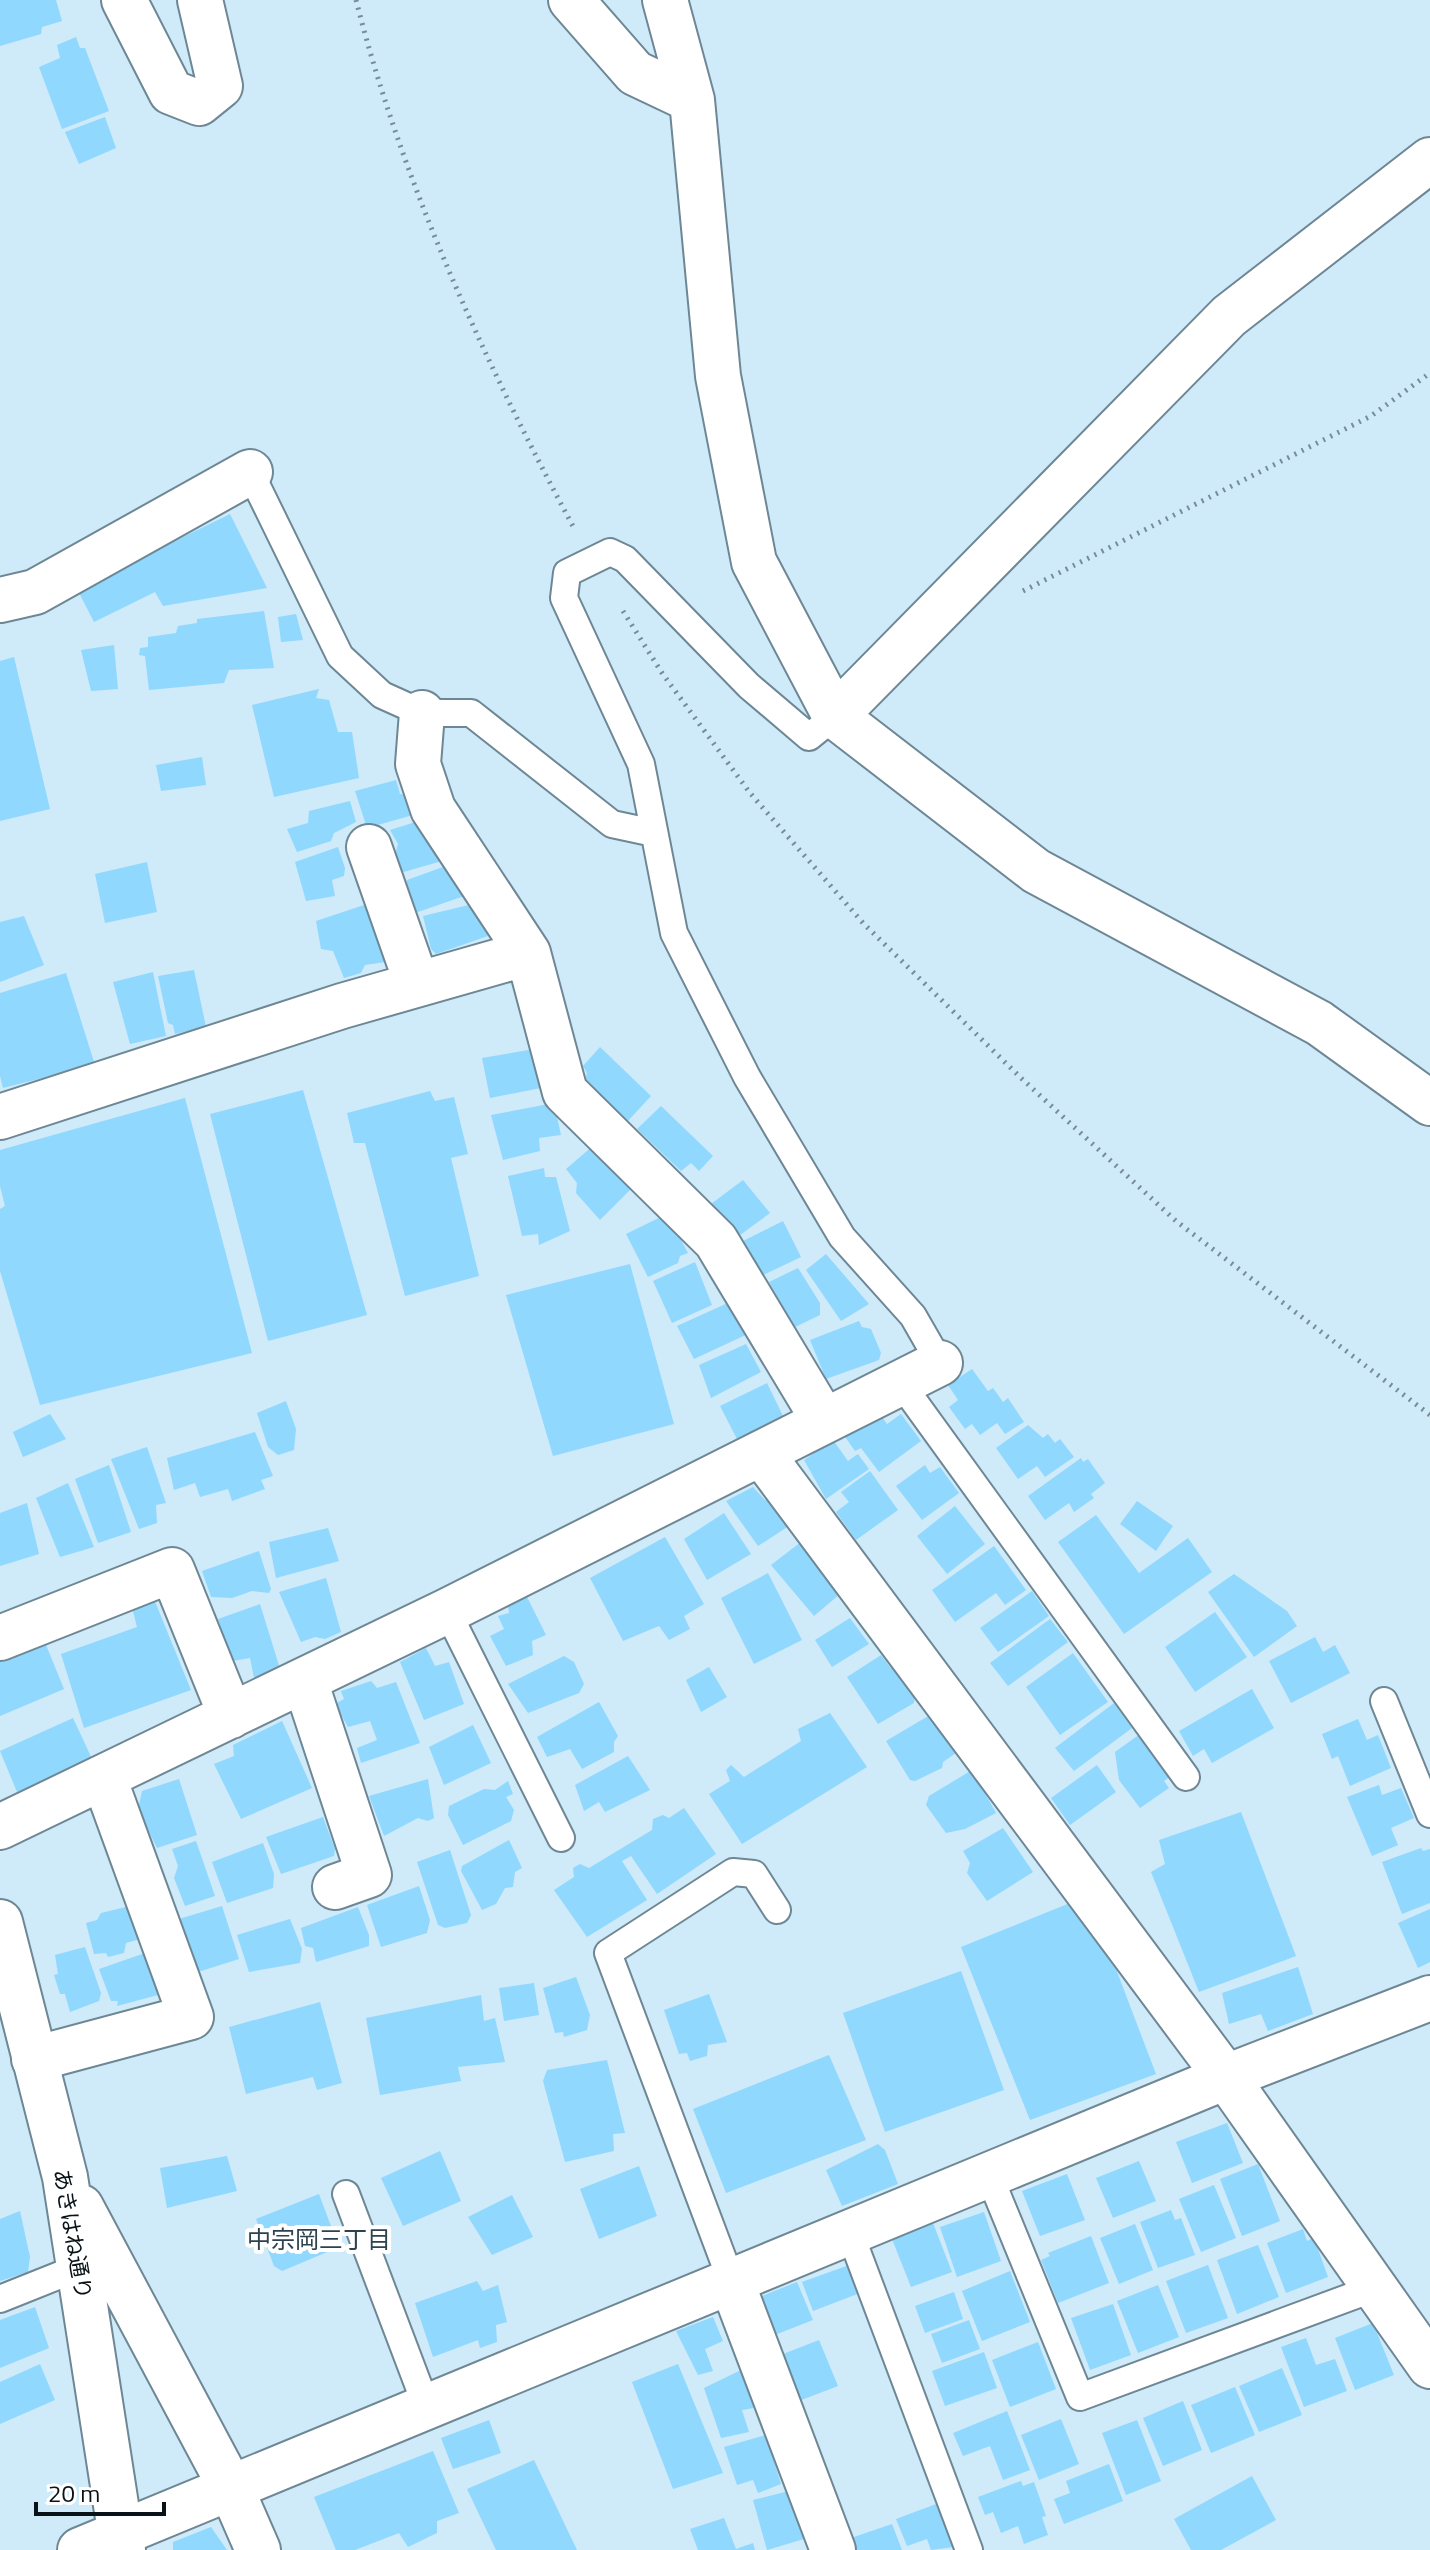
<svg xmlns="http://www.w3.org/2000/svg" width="1430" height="2550" font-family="'Titillium Web','Noto Sans JP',sans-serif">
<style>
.building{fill:#90d8fe}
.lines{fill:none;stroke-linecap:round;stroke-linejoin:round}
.service-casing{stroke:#6e8795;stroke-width:30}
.minor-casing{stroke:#6e8795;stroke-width:48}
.tertiary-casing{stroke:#6e8795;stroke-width:48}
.path{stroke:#788c97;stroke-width:5;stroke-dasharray:2 6;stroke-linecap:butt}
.service{stroke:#fff;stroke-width:26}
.minor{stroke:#fff;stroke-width:44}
.tertiary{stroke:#fff;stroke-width:44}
.labels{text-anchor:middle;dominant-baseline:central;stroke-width:8;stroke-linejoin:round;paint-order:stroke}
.street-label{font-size:22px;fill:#081217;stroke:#fff}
.neighbourhood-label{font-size:24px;fill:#2d4450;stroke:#fff}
</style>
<rect width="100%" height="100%" fill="#cfeaf9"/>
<path class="building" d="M0,0H56L62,21L42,27L41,34L0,46Z
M76,37L80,48H85L109,111L62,129L39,67L60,58L57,45Z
M105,117L116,148L79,164L65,132Z
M230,514L267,588L163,606L155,592L94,622L77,589Z
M264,611L274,668L229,670L224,683L149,690L145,656L139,655L140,648L148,647V637L176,633L178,626L197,623V619Z
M296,614L303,640L281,642L278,617Z
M114,645L118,689L91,691L81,650Z
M14,657L50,809L0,821V661Z
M319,689L316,698L329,700L338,732H352L359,778L274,797L252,705Z
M202,757L206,785L161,791L156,765Z
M396,780L400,794L409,795L413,815L367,828L355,791Z
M350,801L356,822L334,833L331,841L297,852L287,829L308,823L309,811Z
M425,819L442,861L400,873L395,855L398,844L390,830Z
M338,847L345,868L344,876L332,880L335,896L306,901L295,862Z
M147,862L157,912L105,923L95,874Z
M454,863L470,894L412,914L406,892L407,880Z
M370,903L385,962L365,965L361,973L344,978L333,951L321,949L316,921Z
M477,903L488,936L436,954L431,949L423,916Z
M24,916L44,965L0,982V922Z
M194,970L206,1027L175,1034L173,1025L168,1023L158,976Z
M153,972L166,1036L130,1044L113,982Z
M66,973L95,1065L3,1088L0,1076V993Z
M600,1047L651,1096L626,1123L585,1082L587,1073L583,1066Z
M540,1048L546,1087L490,1098L482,1058Z
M303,1090L367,1315L268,1341L210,1114Z
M430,1091L435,1101L454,1097L468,1154L451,1158L479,1276L405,1296L365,1143H354L347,1113Z
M185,1098L252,1353L40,1405L0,1271V1209L5,1206L0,1186V1150Z
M554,1103L561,1135L539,1138L540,1151L503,1160L491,1115Z
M661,1106L713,1156L699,1171L691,1163L681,1171L637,1129Z
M594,1145L636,1184L600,1220L576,1193L577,1183L566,1169Z
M544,1168L545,1177H556L570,1231L539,1245L538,1234L522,1236L508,1176Z
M743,1180L770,1213L736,1238L711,1204Z
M667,1214L688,1253L680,1256L678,1263L648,1277L626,1234Z
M783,1221L801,1257L757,1278L741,1242Z
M826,1254L869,1304L841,1321L806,1270Z
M695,1262L712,1305L672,1323L653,1281Z
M630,1264L674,1424L553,1456L506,1295Z
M798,1268L820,1303V1315L793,1328L769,1282Z
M730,1302L750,1333L694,1359L677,1326Z
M859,1321L862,1327L871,1329L881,1353L879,1360L826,1379L810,1340Z
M746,1344L761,1372L711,1398L699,1365Z
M972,1369L988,1391L993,1388L1003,1402L1008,1398L1024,1422L1005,1434L997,1423L980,1435L972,1424L965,1429L949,1407L958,1400L948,1385Z
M767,1383L783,1416L737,1439L720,1406Z
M286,1401L296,1429L294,1450L278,1455L268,1447L257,1413Z
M50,1414L66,1439L23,1457L13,1432Z
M880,1414L887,1424L901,1414L921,1441L879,1472L861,1448L855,1451L843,1434L857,1423L861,1429Z
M1028,1425L1043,1438L1048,1434L1055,1443L1060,1439L1074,1457L1045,1477L1037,1466L1018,1479L996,1448Z
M255,1432L273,1476L261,1480L265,1489L232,1501L228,1489L200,1497L195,1483L174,1490L167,1458Z
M833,1440L848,1461L858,1454L869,1469L826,1499L804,1460Z
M147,1447L166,1503L156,1505L157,1523L139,1529L111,1459Z
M1081,1458L1083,1462L1088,1459L1105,1483L1091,1494L1094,1498L1074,1512L1069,1503L1045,1520L1028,1496Z
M109,1465L131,1532L98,1543L75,1479Z
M925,1465L930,1473L940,1467L959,1493L922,1520L896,1486Z
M870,1471L898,1510L856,1540L836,1512L849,1502L841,1492Z
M68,1483L94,1547L60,1557L36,1498Z
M753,1487L765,1500L772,1496L792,1524L758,1546L726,1501Z
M1137,1501L1173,1526L1156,1551L1120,1524Z
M27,1503L39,1554L0,1566V1513Z
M955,1506L985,1544L947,1574L917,1536Z
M724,1513L751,1554L707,1580L684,1539Z
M1096,1515L1139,1573L1188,1538L1212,1572L1124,1634L1058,1542Z
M328,1528L339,1561L276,1578L269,1542Z
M665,1537L704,1604L684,1616L690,1629L669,1640L659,1626L623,1641L590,1578Z
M801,1542L840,1594L814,1616L771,1565Z
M994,1546L1026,1590L1005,1605L996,1593L955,1622L932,1590Z
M259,1551L271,1589L269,1593L252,1591L232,1598L211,1597L202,1571Z
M768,1573L802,1640L754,1664L721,1598Z
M1234,1574L1287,1611L1297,1626L1254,1657L1208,1592Z
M326,1578L341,1632L325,1639L315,1637L301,1642L279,1592Z
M1032,1591L1049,1616L998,1652L980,1628Z
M526,1595L546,1635L532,1641L533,1655L506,1666L490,1636L504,1629L498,1616L509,1613L508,1605Z
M154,1599L191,1690L84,1728L61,1654L137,1627L132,1607Z
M260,1604L281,1672L254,1678L250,1658L232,1661L218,1619Z
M1215,1612L1247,1657L1195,1692L1165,1647Z
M850,1618L869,1644L832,1667L815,1640Z
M1050,1619L1068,1642L1008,1686L990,1663Z
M1315,1637L1323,1652L1335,1645L1350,1673L1291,1703L1269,1661Z
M44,1640L64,1689L0,1716V1658Z
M426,1648L435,1666L449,1662L464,1704L424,1720L400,1662Z
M1073,1653L1108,1702L1060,1735L1026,1687Z
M881,1655L890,1667L899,1669L915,1695L914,1703L878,1724L847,1677Z
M564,1656L574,1662L584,1684L579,1693L528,1713L508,1684Z
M709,1667L727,1697L701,1712L686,1680Z
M371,1681L377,1688L396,1682L420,1743L361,1763L357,1748L377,1740L370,1721L348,1727L335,1704L344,1699L341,1691Z
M1252,1689L1274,1728L1212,1763L1204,1749L1193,1756L1179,1731Z
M599,1702L618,1736L614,1742V1752L582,1769L570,1749L547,1757L537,1737Z
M1114,1703L1132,1728L1074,1771L1055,1748Z
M830,1713L867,1767L742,1844L709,1794L730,1781L726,1770L731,1765L744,1777L801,1741L798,1729Z
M930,1715L938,1728H945L956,1753L943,1762L942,1768L915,1781L910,1780L886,1741Z
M73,1718L93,1761L17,1792L0,1751Z
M1358,1719L1367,1740L1378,1735L1391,1768L1350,1786L1338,1756L1332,1759L1322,1734Z
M282,1721L312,1788L241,1819L214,1764L234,1756L233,1745Z
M473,1725L491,1763L444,1785L429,1747Z
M1140,1734L1170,1777L1164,1781L1169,1788L1140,1808L1119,1780L1115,1752Z
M628,1756L650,1790L605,1812L599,1802L584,1811L575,1785Z
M1097,1765L1116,1792L1070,1825L1051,1798Z
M972,1770L996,1813L965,1829L946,1833L926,1805L929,1796Z
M179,1779L197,1835L157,1848L138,1810L142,1791Z
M428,1779L434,1818L428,1821L418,1818L384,1836L369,1796Z
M508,1781L513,1794L506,1797L514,1810L511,1821L463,1845L448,1815L449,1806L484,1789L495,1790Z
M1379,1785L1382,1795L1401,1788L1414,1818L1391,1828L1398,1845L1372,1856L1347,1797Z
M684,1808L716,1854L657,1894L631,1856L622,1861L647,1900L587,1937L554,1890L574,1877L573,1868L580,1864L589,1868L652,1830L653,1819L663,1815L669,1818Z
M1241,1812L1296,1956L1199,1992L1151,1872L1165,1864L1159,1840Z
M323,1817L335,1849L334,1856L281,1874L266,1837Z
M1003,1828L1033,1872L987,1901L967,1873L970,1863L963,1851Z
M509,1840L522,1868L515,1872L513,1887L505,1888L496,1904L482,1910L461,1871L462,1866Z
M196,1841L215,1896L185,1906L174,1878L178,1866L172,1849Z
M263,1843L274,1874L273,1888L227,1903L212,1862Z
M1421,1848L1423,1851L1430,1849V1903L1402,1914L1382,1862Z
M450,1850L471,1915L467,1923L445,1928L438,1925L417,1862Z
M419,1886L430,1920L427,1933L381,1947L367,1905Z
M1070,1903L1108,1948L1156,2074L1030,2120L961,1947Z
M130,1906L144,1938L126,1943L124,1953L108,1957L106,1953L94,1954L86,1923L97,1920L101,1913Z
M222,1906L239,1959L198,1972L179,1919Z
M358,1907L369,1935V1946L316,1962L313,1948L305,1946L301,1928Z
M1430,1909V1962L1418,1968L1398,1923Z
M290,1919L302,1949L300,1963L249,1972L237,1935Z
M85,1947L101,1993L99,2001L70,2012L65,1994H60L54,1975L58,1974L55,1955Z
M148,1952L158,1995L117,2006L118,2001H111L99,1969Z
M1298,1967L1313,2014L1268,2031L1261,2014L1229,2024L1222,1993Z
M961,1971L1004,2090L885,2132L843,2013Z
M576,1977L590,2015L587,2030L564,2037L563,2032L555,2033L543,1988Z
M534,1983L539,2015L504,2021L499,1988Z
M709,1994L727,2042L708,2045L707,2056L690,2061L687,2053L679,2054L664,2010Z
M481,1995L484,2021L495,2018L505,2062L458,2067L461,2081L380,2095L366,2018Z
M320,2002L342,2083L317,2090L313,2077L246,2094L229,2027Z
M829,2055L866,2140L726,2193L693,2109Z
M607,2060L625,2133L613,2134L614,2151L565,2162L543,2081L547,2070Z
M1227,2123L1243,2163L1192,2183L1176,2142Z
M878,2144L885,2150L898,2184L842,2206L826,2170Z
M440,2151L461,2201L403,2226L381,2178Z
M227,2156L237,2191L167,2208L160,2168Z
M1139,2161L1156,2201L1113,2218L1096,2178Z
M1258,2164L1280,2221L1242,2236L1220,2179Z
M639,2166L657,2216L599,2239L580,2189Z
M1067,2174L1085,2220L1040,2236L1022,2191Z
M1214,2185L1236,2238L1201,2252L1179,2199Z
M319,2194L335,2237L332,2250L282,2271L274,2266L256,2219Z
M512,2195L533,2237L492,2255L468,2217Z
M1171,2210L1175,2220L1181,2218L1195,2255L1158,2268L1140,2222Z
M20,2211L30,2257L28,2272L0,2281V2219Z
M984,2212L1001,2261L957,2277L940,2227Z
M933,2223L952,2272L911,2287L892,2239Z
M1135,2224L1153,2270L1119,2284L1100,2238Z
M1303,2229L1307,2241L1314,2238L1328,2277L1286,2293L1267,2243Z
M1091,2236L1109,2283L1058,2303L1041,2260L1050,2256L1048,2253Z
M1258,2245L1279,2297L1237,2314L1217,2260Z
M849,2265L860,2293L813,2311L802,2282Z
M1208,2265L1228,2318L1186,2333L1166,2281Z
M1010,2271L1030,2322L982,2341L962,2291Z
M477,2281L483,2291L498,2285L507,2322L496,2325L497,2342L480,2348L478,2340L433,2357L415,2303Z
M797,2282L813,2320L772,2336L757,2298Z
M1158,2285L1179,2337L1138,2353L1117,2301Z
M954,2292L963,2319L925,2333L915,2306Z
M1113,2304L1131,2355L1090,2370L1071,2318Z
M35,2307L49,2348L0,2368V2320Z
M713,2317L723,2341L705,2349L713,2371L698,2375L676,2331Z
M969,2320L980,2349L942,2363L931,2334Z
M1373,2323L1394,2375L1355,2390L1335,2338Z
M1306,2338L1316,2365L1335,2359L1347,2391L1304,2407L1281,2347Z
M819,2340L838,2386L791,2404L773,2358Z
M1038,2342L1056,2389L1010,2407L992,2360Z
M984,2352L997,2388L945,2406L932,2371Z
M40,2364L55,2400L0,2424V2382Z
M678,2364L723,2473L673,2489L632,2382Z
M1282,2368L1302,2415L1259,2432L1239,2386Z
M741,2370L754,2408L742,2410L749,2432L721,2438L704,2388Z
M1235,2387L1255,2435L1211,2453L1191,2405Z
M1183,2401L1202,2450L1163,2466L1143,2418Z
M1007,2411L1030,2470L1003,2480L990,2446L963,2456L953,2433Z
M1061,2419L1079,2464L1039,2480L1021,2435Z
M489,2420L501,2453L453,2469L441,2438Z
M1137,2420L1161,2481L1126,2495L1102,2433Z
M766,2435L781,2484L758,2493L753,2480L737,2485L724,2447Z
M433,2451L459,2513L437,2521V2533L408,2547L399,2533L355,2550H336L314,2497Z
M534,2460L577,2550H496L467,2489Z
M1109,2464L1123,2501L1064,2524L1054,2499L1070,2493L1066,2481Z
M1252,2476L1276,2520L1221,2550H1191L1174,2519Z
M1021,2481L1023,2486L1034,2482L1046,2516L1042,2517L1048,2535L1024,2544L1018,2526L1001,2533L993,2512L985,2515L978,2497Z
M789,2491L804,2539L767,2550L753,2500Z
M944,2501L961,2546L931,2550L927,2539L907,2546L896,2519Z
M724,2518L736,2549L753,2543L755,2550H698L690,2529Z
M892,2524L902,2550H855L851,2538Z
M211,2527L227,2550H173V2542Z"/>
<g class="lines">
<g class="service-casing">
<path id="service" d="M250,472L340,656L382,695L422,713H471L612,824L654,833
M835,716L809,737L749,686L625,559L610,552L567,573L564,598L641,764L674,933L747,1077L842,1237L913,1316L940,1363
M900,1382L1186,1777
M447,1611L561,1838
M1384,1701L1430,1814
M989,2175L1080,2397L1372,2289
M346,2194L427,2408
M850,2233L969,2550
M732,2283L608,1953L733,1872L754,1874L777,1910
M0,2299L80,2267"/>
</g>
<g class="minor-casing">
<path id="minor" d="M124,0L171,92L199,103L220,86L200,0
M571,0L635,73L692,100
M665,0L692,100L718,376L754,562L835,716L1229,316L1430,160
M0,600L35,592L250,472
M369,847L417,984
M528,953L565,1092L716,1241L823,1419
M0,1117L342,1006L528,953L433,809L418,764L422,713
M761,1453L1226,2077L1430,2366
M0,1638L172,1570L231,1716
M305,1681L369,1875L335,1887
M0,1827L447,1611L940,1363
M34,2059L191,2017L104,1778
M732,2283L833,2550
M80,2550L1226,2077L1430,1998"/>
</g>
<g class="tertiary-casing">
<path id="tertiary" d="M835,716L1036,871L1319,1023L1430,1103
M0,1922L65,2177L123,2550
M81,2207L231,2488L258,2550"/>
</g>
<path class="path" d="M356,0C403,185 485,363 575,530
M1023,591L1371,416L1430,373
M623,611L662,673L750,793L863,923L1021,1078L1176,1221L1430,1415"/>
<use href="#service" class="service"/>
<use href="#minor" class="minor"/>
<use href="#tertiary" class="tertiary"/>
</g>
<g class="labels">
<g class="street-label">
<text transform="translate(73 2234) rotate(80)">あきはね通り</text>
</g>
<g class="neighbourhood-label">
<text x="319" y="2239">中宗岡三丁目</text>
</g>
</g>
<path d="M36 2502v12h128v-12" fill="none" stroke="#081217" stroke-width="4"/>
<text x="48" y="2502" font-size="24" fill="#081217" stroke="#ffffff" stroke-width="6" paint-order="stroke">20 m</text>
</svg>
